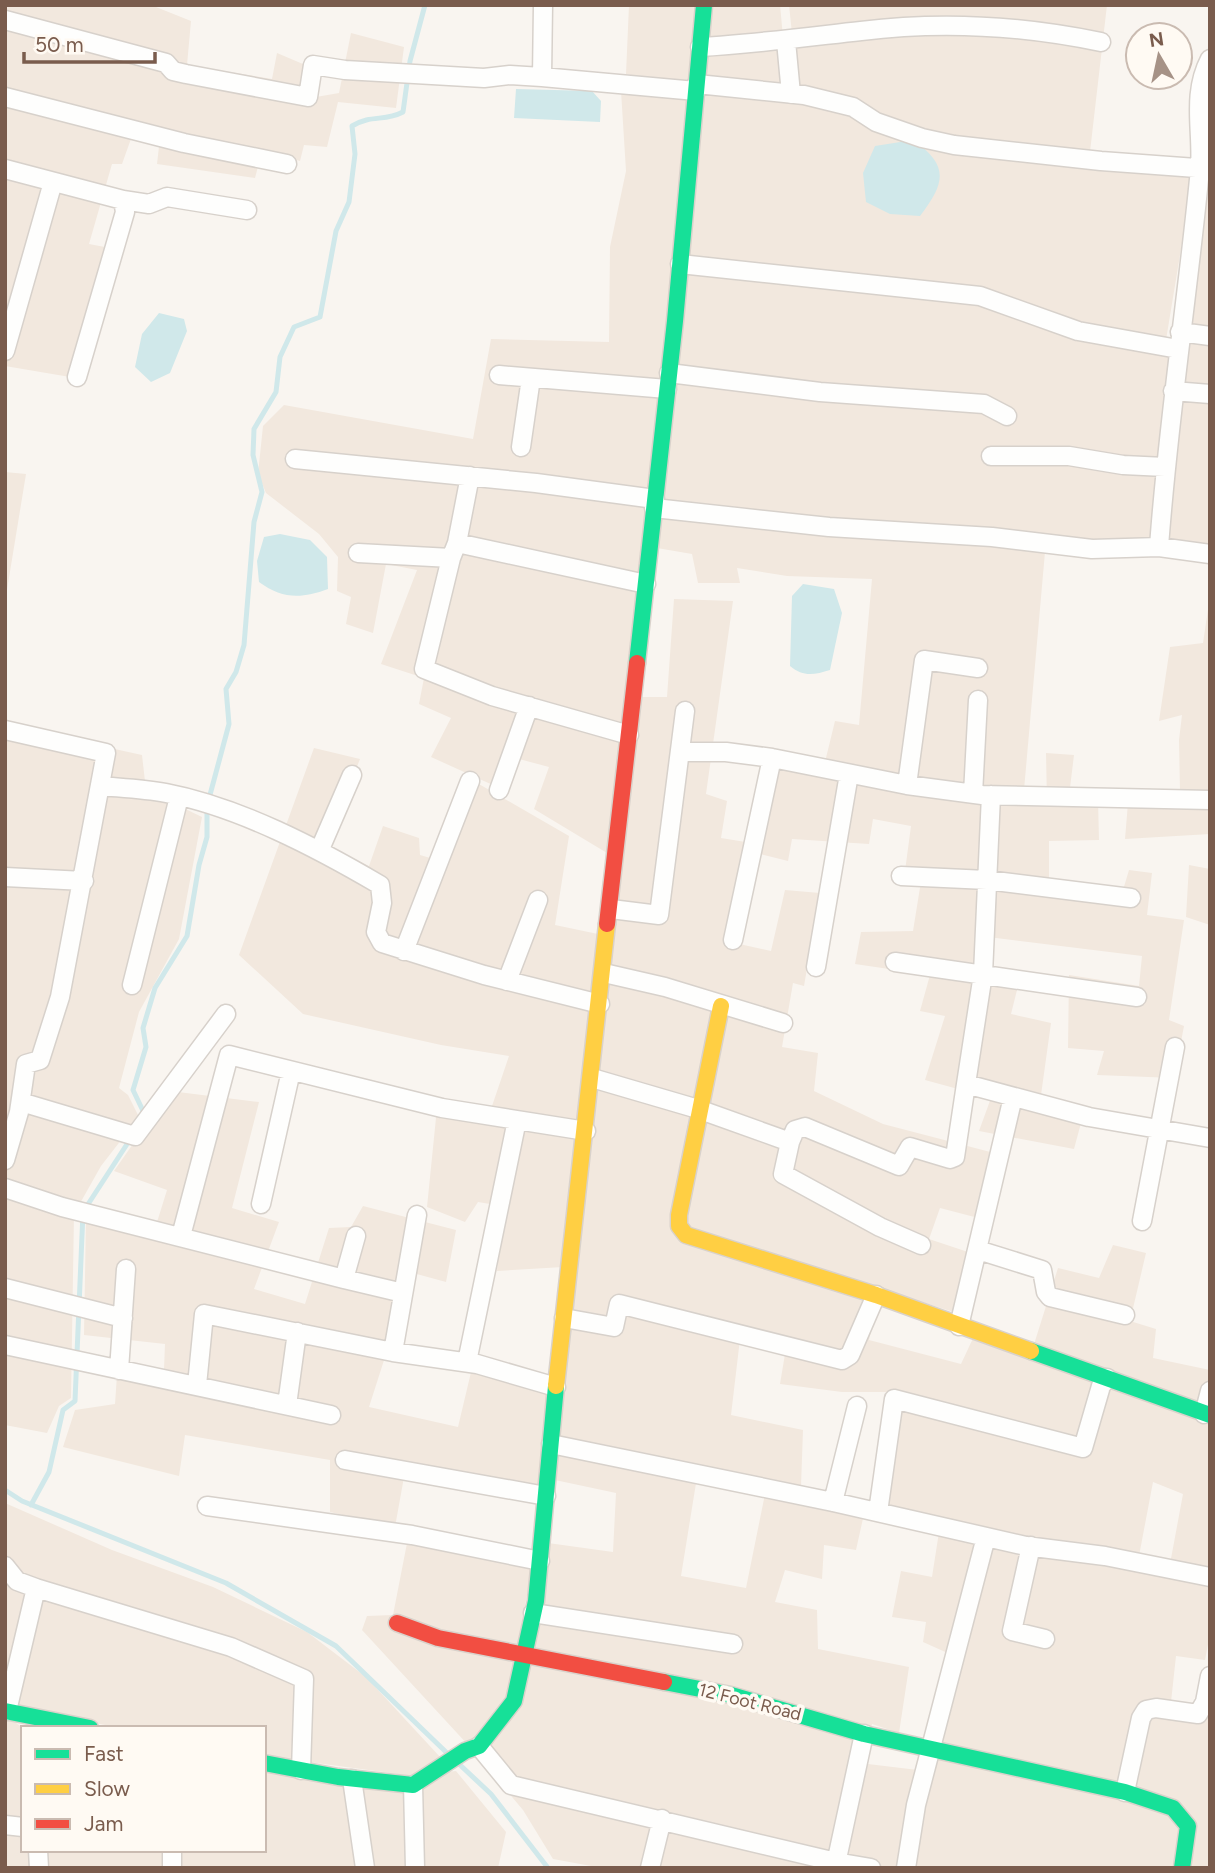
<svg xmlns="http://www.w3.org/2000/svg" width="1215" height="1873" font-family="Figtree,sans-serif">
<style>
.residential{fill:#f2e8de}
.water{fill:#d0e8ea}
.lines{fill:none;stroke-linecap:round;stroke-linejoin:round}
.stream{stroke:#d0e8ea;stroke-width:5}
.street-casing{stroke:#d7d1cb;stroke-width:21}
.fast-casing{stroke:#d9d2cb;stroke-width:19}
.slow-casing{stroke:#d9d2cb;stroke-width:19}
.jam-casing{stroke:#d9d2cb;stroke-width:19}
.street{stroke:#fefefd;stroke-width:18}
.fast{stroke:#16e098;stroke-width:16}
.slow{stroke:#ffcf43;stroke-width:16}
.jam{stroke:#f24e42;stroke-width:16}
.labels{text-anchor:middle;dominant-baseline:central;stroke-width:7;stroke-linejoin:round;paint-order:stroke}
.street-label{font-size:18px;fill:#7a5c4d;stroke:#fffaf3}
</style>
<rect width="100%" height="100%" fill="#f9f5f0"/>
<path class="residential" d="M5,5H151L191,21L187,65L272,79L277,53L317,70L316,97L339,93L351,33L404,47L396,108L338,102L327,147L304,145L300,161L262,151L255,178L157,164L161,129L5,92Z
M629,5H698L692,86L626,74Z
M709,5H780L783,37L706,38Z
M789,5H1107L1088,169L1194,170L1166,340L1055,316L687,259L708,53L793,43Z
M621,91L691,94L612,856L534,809L549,767L519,759L506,791L431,757L451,718L419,704L424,678L381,664L417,570L386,564L373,633L346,624L351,597L337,591L338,557L319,534L266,493L258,474L263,426L284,405L473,439L491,339L609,342L610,247L626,171Z
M5,103L132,136L122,164H112L89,244L110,248L70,377L5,366Z
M1209,141H1210V389L1177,385Z
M687,267L976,300L1169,353L1153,540L1087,541L820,521L662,501Z
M1175,396L1210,400V546L1163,537Z
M5,472L26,474L5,602Z
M661,511L915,535L1045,552L1024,790H970L825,762L835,721L859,725L872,579L787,576L737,568L740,583H698L692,554L657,548Z
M1210,596V834L1125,839L1128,803L1180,791L1179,740L1182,715L1159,721L1170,647L1203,643Z
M674,599L733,601L706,794L727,801L721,838L764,845L777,768L1047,802L1046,753L1074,755L1068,804L1098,800L1099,840L1049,841V878L1123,890L1129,870L1152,873L1147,915L1184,920L1169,1020L1184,1026L1174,1078L1097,1075L1104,1051L1068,1048L1069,975L1139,986L1142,956L980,936L978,978L1019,982L1011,1014L1051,1023L1041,1095L1085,1108L1074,1149L979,1131L991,1098L925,1080L945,1016L920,1011L930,975L855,964L861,932L913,931L923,869L905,871L911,826L873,819L869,844L792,839L788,861L744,850L726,941L771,951L785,890L820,893L804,986L793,983L782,1047L818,1053L814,1091L883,1124L998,1154L986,1220L940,1208L929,1239L971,1253L966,1316L881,1289L869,1340L961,1364L975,1334L1030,1357L1058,1268L1099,1278L1113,1245L1146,1253L1130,1321L1156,1329L1153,1358L1210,1370V1571L1170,1564L1183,1494L1153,1482L1139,1556L1030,1537L874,1502L888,1392H842L780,1384L786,1348L740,1339L731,1415L803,1430L801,1486L559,1438L638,697H667Z
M5,725L142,755L146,790L202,817L179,939L139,1012L119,1088L128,1095L139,1117L101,1166L74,1214L71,1398L59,1406L47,1433L5,1425Z
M314,748L360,759L326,845L369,866L383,826L419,838L420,855L444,862L472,780L569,836L555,925L598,934L563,1267L497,1271L502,1206L478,1202L465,1222L427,1207L438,1098L491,1109L509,1056L441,1045L303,1014L239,955Z
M1189,865L1210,869V925L1186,917Z
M170,1091L259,1102L232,1208L279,1222L254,1289L305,1304L329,1228L351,1227L363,1206L456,1230L446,1282L402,1270L386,1354L369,1407L458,1427L472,1368L549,1387L538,1492L406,1466L395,1527L330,1512V1460L185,1435L179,1476L63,1447L75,1410L115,1404L117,1375L164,1369L165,1344L84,1335L86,1218L153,1235L167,1190L114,1171Z
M556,1449L697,1477L681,1576L746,1588L765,1494L864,1514L856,1550L824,1545L822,1579L785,1570L775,1602L817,1610L818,1649L909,1667L899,1733L872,1724L868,1764L926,1771L952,1655L923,1642L926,1622L892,1617L901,1571L932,1577L939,1532L1210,1582V1634L1205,1660L1176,1656L1171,1702L1210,1708V1868H602L553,1859L523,1810L479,1758L525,1692L548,1543L613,1552L616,1493L555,1480Z
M5,1503L112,1550L213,1587L307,1632L366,1677L441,1758L413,1776L264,1756V1728H120L5,1705Z
M408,1538L533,1564L508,1694L469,1746L362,1630L367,1616L393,1615Z
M5,1715L23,1728V1850H167L166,1868H5Z
M264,1769L330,1783L456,1771L506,1832L498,1868H178V1850H264Z"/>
<path class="water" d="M516,89L592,91L601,101L600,122L514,118Z
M913,140C950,166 945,183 920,216L890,214L866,202L863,173L875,146Z
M159,313L184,319L187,331L170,373L151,382L135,367L142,334Z
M280,534L310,540L327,557L328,589C301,599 282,599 259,582L257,561L264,537Z
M803,584L834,589L842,613L830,670C814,675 803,677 790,666L792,596Z"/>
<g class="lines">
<path class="stream" d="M145,1115L133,1090L146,1047L143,1028L155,988L187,936L199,865L207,837V806L229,724L226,689L236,672L244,645L254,522L262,492L253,455L254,429L276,392L280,357L294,327L320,317L336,231L349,202L355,154L352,126C372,114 384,122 403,112L410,61L425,5
M5,1490L22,1501L226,1583L336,1646L447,1753
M31,1505L49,1472L63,1410L75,1401L83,1212L131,1138
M459,1764L491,1794L548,1868"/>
<g class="street-casing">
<path id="street" d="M5,20L166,63L173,71L186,74L308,97L313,65L345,70L484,78L510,75L542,77L696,91
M786,41L791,94
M700,47C754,44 807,37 861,31C940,21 1024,26 1101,42
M1210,59C1191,95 1203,131 1200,169C1188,295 1168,420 1159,547L1210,554
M542,77L543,5
M697,84L804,95L853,107L876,122L922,138L954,145L1101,161L1210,169
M5,97L184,143L287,164
M5,169L123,200L125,212L77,377
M123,200L149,204L167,197L247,210
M680,264L980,296L1078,331L1178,349
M1180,332L1210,336
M5,351L53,182
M669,373L820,392L984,404L1007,416
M499,375L667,389
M1173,391L1210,394
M521,447L531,378
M991,456H1069L1123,465L1165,467
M295,459L536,483L655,499
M654,508L829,527L992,537L1092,549L1159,547
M457,543L470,476
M358,553L451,558L457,543L646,584
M451,558L424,669L492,696L629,735
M5,730L106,753L60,997L40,1060L26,1064L19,1112L5,1160
M682,752H726L772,758L907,785L982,795L1210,800
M907,785L924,660L978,668
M101,786C123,788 145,789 166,793C239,807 317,848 380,885L382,903L376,932L382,943L484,975L600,1004
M499,790L529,706
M973,794L978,700
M991,795L983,974L966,1084L1089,1117L1210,1138
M320,849L352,775
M901,876L987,880L1131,898
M5,877L84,881
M611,909L659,915L685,711
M733,940L772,758
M404,951L470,781
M895,962L1137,997
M816,967L849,774
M604,973L665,987L783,1023
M507,981L538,900
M132,985L179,797
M592,1078L698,1109L790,1142L795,1130L805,1127L899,1166L910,1147L950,1159L955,1157L966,1084
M21,1102L135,1136L226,1014
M790,1142L783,1174L880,1227L921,1245
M5,1188L62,1207L344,1279L356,1236
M261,1204L291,1071
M1142,1221L1175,1047
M181,1236L229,1055L442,1108L586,1131
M978,1250L1042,1270L1046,1292L1050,1297L1125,1315
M344,1279L403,1293
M5,1288L123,1318
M564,1318L614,1327L619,1304L842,1360L850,1355L876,1295
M959,1326L1013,1097
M5,1345L331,1415
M393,1352L417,1215
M467,1362L517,1120
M119,1370L126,1269
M197,1385L204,1314L393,1352L477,1364L556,1387
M287,1405L297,1332
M1204,1414L1210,1391
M551,1444L833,1502L1026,1546L1105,1556L1210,1577
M345,1460L546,1496
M833,1502L857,1406
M207,1506L412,1535L540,1561
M878,1512L894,1399L1083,1448L1101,1386L1107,1378
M1031,1546L1012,1631L1045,1639
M5,1566L17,1581L36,1588
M533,1613L733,1644
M7,1711L36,1588L231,1647L304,1679L301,1770
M479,1746L511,1785L836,1862L871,1868
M352,1779L365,1868
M413,1785L415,1868
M1125,1792L1141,1718L1146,1710L1156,1708L1198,1714L1205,1702L1210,1676
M5,1825L23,1827
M38,1850L39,1868
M172,1868V1850
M650,1868L662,1819
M835,1868L864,1734
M906,1868L916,1805L986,1537"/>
</g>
<g class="fast-casing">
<path id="fast" d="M637,663L675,321L704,5
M1031,1351L1210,1415
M664,1682L731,1695L864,1734L1125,1792L1173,1808L1188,1826L1182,1868
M5,1711L90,1728
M264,1763L338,1777L413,1785L465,1751L479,1746L514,1701L536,1601L556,1386"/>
</g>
<g class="slow-casing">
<path id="slow" d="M721,1006L679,1215V1226L686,1235L876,1295L1031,1351
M556,1386L607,924"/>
</g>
<g class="jam-casing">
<path id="jam" d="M607,924L637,663
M397,1623L438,1638L664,1682"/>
</g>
<use href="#street" class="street"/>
<use href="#fast" class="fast"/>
<use href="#slow" class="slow"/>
<use href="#jam" class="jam"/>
</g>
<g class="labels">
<g class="street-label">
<text transform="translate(750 1702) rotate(14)">12 Foot Road</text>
</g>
</g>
<rect width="1215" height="1873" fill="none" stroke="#7a5c4d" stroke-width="14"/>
<rect x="21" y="1726" width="245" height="126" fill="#fffaf3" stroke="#cabbb1" stroke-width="2"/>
<rect x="35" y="1749" width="35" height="10" fill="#16e098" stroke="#cabbb1" stroke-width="2"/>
<text x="84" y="1761" font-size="21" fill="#7a5c4d">Fast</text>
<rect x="35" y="1784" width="35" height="10" fill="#ffcf43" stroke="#cabbb1" stroke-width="2"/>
<text x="84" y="1796" font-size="21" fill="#7a5c4d">Slow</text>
<rect x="35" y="1819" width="35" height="10" fill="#f24e42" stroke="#cabbb1" stroke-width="2"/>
<text x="84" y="1831" font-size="21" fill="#7a5c4d">Jam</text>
<g transform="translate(1159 56) rotate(351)"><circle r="33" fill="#fffaf3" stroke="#cabbb1" stroke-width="2"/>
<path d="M0-5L12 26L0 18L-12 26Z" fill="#a69286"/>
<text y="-10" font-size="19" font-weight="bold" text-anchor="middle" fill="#7a5c4d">N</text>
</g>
<path d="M24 52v10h131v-10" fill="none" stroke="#7a5c4d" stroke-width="3.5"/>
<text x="35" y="52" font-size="21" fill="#7a5c4d" stroke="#fffaf3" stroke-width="5" paint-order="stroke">50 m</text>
</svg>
